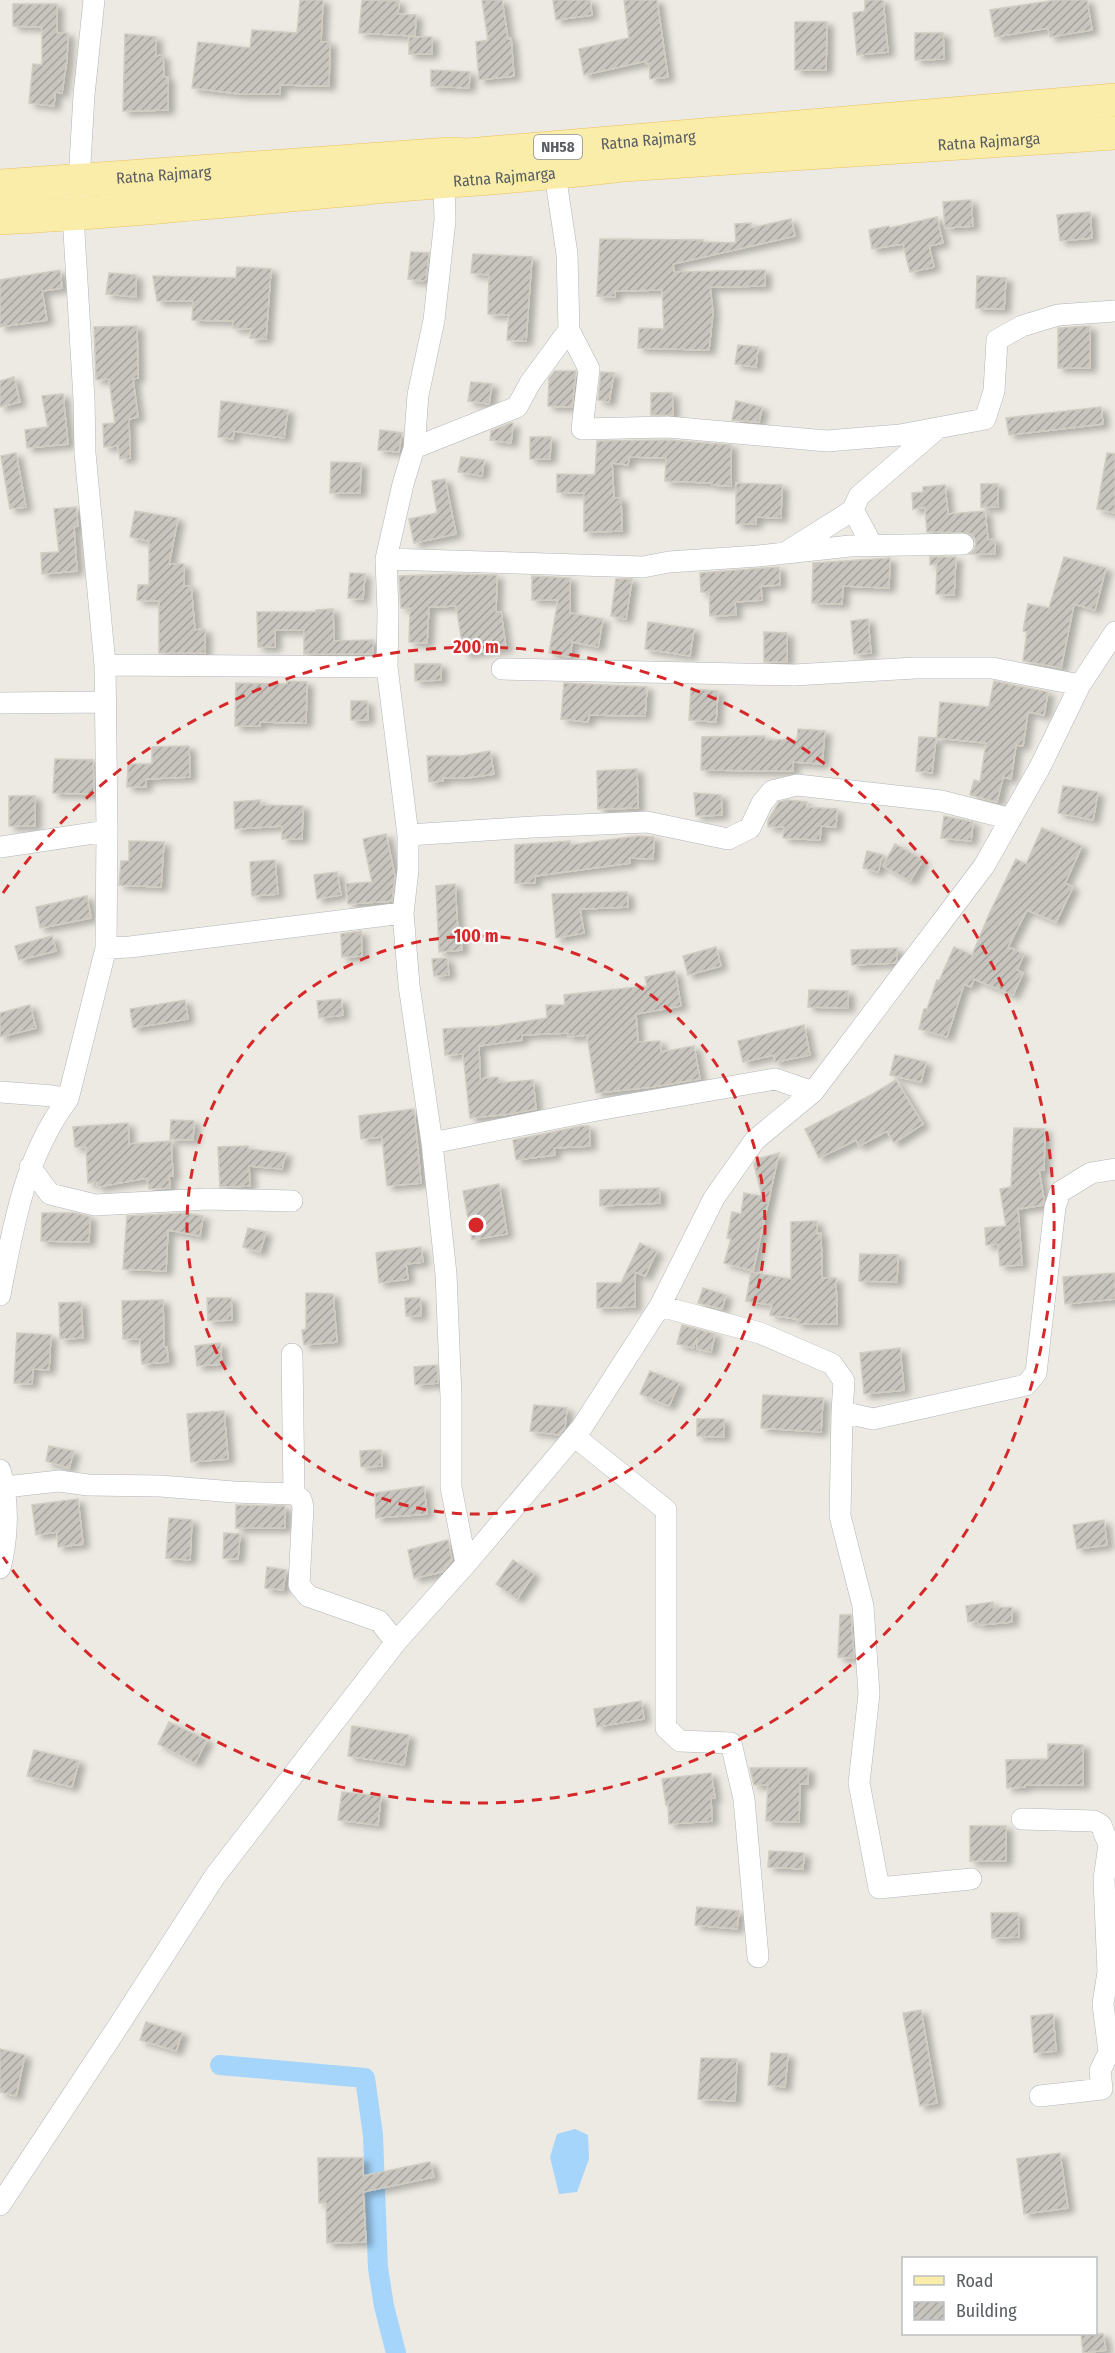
<svg xmlns="http://www.w3.org/2000/svg" width="1115" height="2353" font-family="'Fira Sans Condensed',sans-serif">
<style>
.water{fill:#a5d5fa}
.lines{fill:none;stroke-linecap:round;stroke-linejoin:round}
.canal{stroke:#a5d5fa;stroke-width:20}
.building{fill:url(#building-hatch);stroke:#d1ccc1;stroke-width:1.5;filter:url(#shadow)}
.street-casing{stroke:#b3b5b9;stroke-width:22}
.primary-casing{stroke:#e8c25f;stroke-width:34}
.street{stroke:#fff;stroke-width:21}
.primary{stroke:#faedaa;stroke-width:33}
.ring{fill:none;stroke:#d62828;stroke-width:3;stroke-dasharray:10 8}
.labels{text-anchor:middle;dominant-baseline:central;stroke-width:4.5;stroke-linejoin:round;paint-order:stroke}
.shield{fill:#fff;stroke:#8c8e91;stroke-width:1.5}
.shield-label{font-size:15px;font-weight:bold;fill:#5a5e62}
.street-label{font-size:16px;fill:#5a5e62;stroke:#fff}
.centre{fill:#d62828;stroke:#fff;stroke-width:3}
.ring-label{font-size:18px;text-anchor:middle;font-weight:bold;fill:#d62828;stroke:#fff;stroke-width:4.5;stroke-linejoin:round;paint-order:stroke}
</style>
<defs>
<pattern id="building-hatch" width="6" height="6" patternUnits="userSpaceOnUse" patternTransform="scale(1.5)"><rect width="6" height="6" fill="#c8c5bf"/><path d="M-1 1l2-2M0 6l6-6M5 7l2-2" fill="none" stroke="#a5a39f"/></pattern>
<filter id="shadow"><feDropShadow dx="6" dy="4" stdDeviation="3" flood-color="#0004"/></filter>
</defs>
<rect width="100%" height="100%" fill="#eceae2"/>
<path class="water" d="M575,2129L588,2135L589,2159L577,2192L559,2194L550,2157L557,2134Z"/>
<g class="lines">
<path class="canal" d="M220,2065L365,2078L373,2135L378,2268L384,2306L396,2353"/>
</g>
<path class="building" d="M300,0H323L321,42H330L329,86L280,85V94H240L192,88L198,42L250,48L252,30L297,33Z
M362,0L399,1L398,14L416,15L415,36L359,33Z
M482,0H502L508,39L511,38L514,76L479,80L476,42L488,40Z
M553,0H590L592,15L556,20Z
M624,0H657L668,77L650,79L649,63L646,64V61L584,75L579,49L629,38Z
M865,0H883L888,52L857,55L853,13L865,11Z
M1056,0H1087L1092,30L1050,37L1048,28L995,37L990,10Z
M13,4H57V33H68L67,59L62,93L55,92L54,106L29,103L33,64L42,65V27L13,26Z
M795,22H827L826,70H795Z
M915,33H943L944,59L915,60Z
M125,34L156,37V56L163,55L164,77H168V110L123,111Z
M409,37H432V54H409Z
M431,70L470,72L469,88L431,86Z
M971,200L973,226L945,228L943,202Z
M1090,212L1092,238L1060,241L1057,215Z
M937,217L943,243L929,246L934,267L910,272L903,244L872,249L869,230L889,226L890,228Z
M791,219L795,236L673,264L674,272L765,270V286L710,287L713,312L709,350L638,348L639,328L664,329L662,290L615,291V297L597,296L600,239L703,240V242L736,243L735,224L751,223V228Z
M411,252L429,253L426,279L423,281L408,279Z
M473,254L532,257L526,341L507,340L509,315L488,314L489,275L471,273Z
M237,267L271,269L266,339L250,338L251,329L233,328V321L192,320L193,301H157L153,276L236,278Z
M60,270L62,288L42,291L47,320L0,327V280Z
M109,273L136,275V297L106,294Z
M977,276L1006,278L1004,309L976,308Z
M137,326L138,378L133,379L138,417L129,419L130,458L120,459L118,446L104,447L103,424L115,423L109,379L96,380L94,327Z
M1090,326V368H1058V328Z
M738,345L758,347L756,367L735,364Z
M555,371H576L572,407L548,406L549,378Z
M601,372L614,373L609,402L598,400Z
M14,377L20,402L0,407V381Z
M471,382L492,384L489,404L468,401Z
M651,393H672L673,415H651Z
M63,394L68,444L27,448L25,430L48,427L42,396Z
M221,401L288,410L284,438L234,431L233,439L218,437Z
M736,401L762,407L759,422L732,420Z
M1101,407L1103,424L1009,435L1006,418Z
M511,423H513L511,443L490,440L491,431Z
M380,430L402,433L399,452L378,450Z
M530,437H551L550,459H530Z
M668,440L731,445V486L712,485V483L665,481L666,458L629,457L628,465L612,463L614,498H621L622,531L584,532V493L557,492V474L595,475L597,441Z
M16,453L26,507L10,509L1,456Z
M1107,453L1115,454V513L1097,509Z
M461,457L484,460L482,476L458,472Z
M331,462L361,463L360,493H330Z
M445,479L456,534L414,543L409,519L437,513L432,481Z
M736,483L782,485L781,518L756,517V524H736Z
M981,484H998V507H981Z
M945,485L948,514L985,511L988,540L995,539V554H970L974,550L976,543L974,537L969,533L927,532L925,507L913,509L912,493L923,492V487Z
M76,507L78,526L74,527L77,571L42,574L41,553L59,552L54,509Z
M135,511L178,518L169,564H184V586H191L195,630L205,629V653H159V601L137,600L138,585H149V541L130,537Z
M930,557H956L954,595L936,594L937,564L930,565Z
M1064,557L1106,568L1095,610L1074,604L1061,668L1023,661L1027,632L1023,631L1028,604L1049,608Z
M890,558L889,588L843,586L842,604L812,603L813,563Z
M779,567L780,585L761,586L762,600L735,602L736,615L710,616L709,592H701L700,573Z
M350,573L365,574L363,599L348,598Z
M453,574L497,575L496,612H501L506,648L464,654L456,606L429,607L427,643L409,642L410,608H401L399,576Z
M532,576L570,578V613L603,619L598,647L572,642L570,657L549,653L558,600H532Z
M616,579H632L626,619L611,616Z
M333,609L334,641L373,640V654H304V630H275V647H258L257,612H316V610Z
M868,619L871,653L854,654L851,621Z
M648,622L694,629L690,656L645,649Z
M764,632L787,633V662H764Z
M415,664H441V680L415,681Z
M287,681L307,682L306,723L260,722V726H235L236,683L287,684Z
M994,681L1048,692L1044,715L1028,712L1023,746L1016,745L1011,779L1003,777L997,802L970,795L974,780L980,782L986,743L937,738L940,702L989,707Z
M564,683L647,687L645,716L589,715L588,722L561,719Z
M691,689L718,691L716,722L689,720Z
M351,701H367L368,720H351Z
M798,729L825,731L822,764L793,762V771L701,770L702,737L765,736V740H797Z
M919,737L936,738L932,773L916,771Z
M189,746L190,777L146,779V787H127L128,764H152V747Z
M490,751L494,774L467,778H443V781L429,782L427,756H462Z
M55,759L93,760L94,794L53,793Z
M637,769L638,808L598,809L597,771Z
M1063,786L1098,792L1093,820L1058,813Z
M694,793L721,795L722,815L696,816Z
M9,796H35V826H9Z
M260,800V805L303,806L302,839H282V826L235,829L234,802Z
M788,800L807,802L806,807L837,809L836,827L821,826L820,840L783,838L784,827H768V820L779,802Z
M944,816L973,822L971,841L941,838Z
M1042,828L1082,846L1065,883L1073,887L1056,922L1027,910L1008,947L1024,954L1017,970L1023,973L1013,995L974,979L971,987L964,984L947,1037L919,1029L924,1009H927L937,980L939,981L954,947L972,955L990,912L1016,859L1026,864Z
M386,834L395,876L392,901L348,904L346,884L372,882L363,839Z
M638,836L654,837L653,859L629,858L630,863L535,876V883H515V845L570,841V845Z
M129,841L164,842L161,887L119,885L121,861H129Z
M895,844L923,860L910,881L883,866Z
M867,851L883,855L878,872L863,868Z
M275,860L278,894L252,896L250,862Z
M337,872L341,895L317,899L314,875Z
M455,884L458,932L461,931L462,950L439,952L436,886Z
M627,892L628,907L580,909L584,933L556,938L552,894Z
M87,896L91,918L40,928L36,907Z
M361,931L362,956L342,957L341,934Z
M52,936L56,951L19,960L15,946Z
M716,947L721,966L688,975L683,956Z
M897,948V960L895,963L852,965L851,950Z
M447,958L449,975L434,976L432,959Z
M675,971L681,1006L636,1014L638,1042L660,1041L661,1052L694,1046L700,1079L652,1087L596,1093L587,1035L568,1037V1033L522,1035V1040L479,1046L480,1079L498,1077L499,1083L533,1080L536,1109L510,1114L470,1118L463,1054L445,1055L443,1029L496,1026L547,1018L546,1005H565L564,995L647,986L645,977Z
M809,990L848,991V1008L808,1007Z
M341,999L343,1015L319,1018L317,1001Z
M185,1000L188,1019L133,1028L130,1009Z
M30,1005L36,1028L0,1037V1013Z
M804,1025L810,1055L775,1062L774,1055L743,1062L738,1041Z
M895,1055L926,1062L921,1082L890,1075Z
M896,1080L923,1124L894,1143L887,1131L859,1146L856,1140L819,1158L805,1129L871,1095Z
M414,1109L421,1183L387,1186L382,1137L361,1139L359,1116Z
M171,1120L194,1121L193,1140L170,1139Z
M128,1123L129,1144L171,1141L173,1176H169L170,1188L149,1189L147,1178L98,1187L97,1182L88,1183L86,1147H75L73,1127Z
M582,1126H589L590,1146L554,1148L555,1155L516,1160L513,1140Z
M1014,1128L1045,1129L1044,1170H1039L1044,1200L1043,1205L1018,1209L1022,1265L1000,1266L998,1244L986,1245L985,1228L1006,1226L1000,1189L1011,1187Z
M248,1146V1149L286,1153L282,1169L249,1166L250,1186L220,1187L218,1147Z
M779,1153L753,1271L724,1263L731,1239L727,1238L732,1212L741,1214L744,1193L762,1196L754,1164L757,1159Z
M499,1184L507,1234L472,1240L463,1191Z
M659,1188L660,1203L600,1206V1190Z
M42,1213H75L90,1217L89,1242L41,1241Z
M185,1213L203,1216L200,1236L168,1230L166,1271L123,1269L127,1216Z
M817,1221V1234L821,1233L822,1278H836L837,1324H797V1319L770,1315L772,1305L746,1301L751,1272L791,1279V1222Z
M248,1228L266,1232L260,1252L243,1247Z
M640,1243L657,1251L645,1276L635,1272V1307L597,1308V1283H621Z
M421,1247L423,1262L406,1264L408,1279L379,1283L376,1253Z
M860,1254L898,1255L897,1282L859,1281Z
M1115,1273V1299L1065,1304L1063,1277Z
M703,1288L726,1295L722,1309L698,1303Z
M306,1293L333,1294L337,1342L304,1345L302,1330L306,1329Z
M207,1298H231L232,1320L208,1321Z
M405,1298H420L421,1316H406Z
M163,1300L164,1347H167L168,1362L142,1364L140,1339H123L122,1301Z
M81,1302L83,1338L60,1339L59,1303Z
M682,1325L715,1334L711,1352L697,1349V1338L693,1348L677,1344Z
M17,1333L51,1335L49,1370L33,1369L32,1384L14,1383Z
M220,1343L222,1364L197,1366L195,1346Z
M900,1348L904,1390L864,1394L860,1353Z
M437,1365L438,1383L415,1385L414,1367Z
M650,1371L679,1383L669,1406L640,1394Z
M763,1395L823,1398L821,1432L761,1428Z
M534,1405L567,1408L565,1427L559,1435L530,1431Z
M224,1411L228,1459L191,1462L187,1414Z
M697,1419H724V1437L697,1436Z
M49,1446L74,1451L69,1468L46,1461Z
M381,1450L382,1466L361,1467L360,1451Z
M424,1486L427,1514L376,1518L375,1493Z
M78,1499L83,1544L58,1547L57,1532L36,1535L32,1505Z
M236,1505L285,1506V1528H236Z
M169,1518L192,1520L190,1560L166,1558Z
M1104,1520L1107,1545L1077,1549L1073,1525Z
M224,1533L240,1534L238,1559L223,1558Z
M448,1540L452,1560L442,1572L414,1578L408,1550Z
M513,1560L534,1574L517,1599L496,1584Z
M267,1567L286,1570L283,1590L265,1588Z
M993,1602V1608L1012,1607V1622L978,1625V1621L968,1622L966,1606Z
M840,1615H851L854,1658L838,1657Z
M641,1701L644,1719L597,1727L594,1709Z
M169,1722L207,1740L195,1763L158,1744Z
M352,1726L409,1735L404,1765L348,1756Z
M1048,1744L1083,1745V1785H1025V1787L1007,1788L1006,1760L1048,1759Z
M34,1750L79,1761L72,1787L27,1776Z
M750,1768H808V1784H800L799,1822L766,1821L768,1785H754Z
M711,1773L715,1798H711L712,1821L669,1824L668,1804L666,1805L662,1779Z
M342,1792L381,1796L378,1825L338,1820Z
M970,1826H1006V1861H970Z
M769,1851L804,1853L803,1869L768,1867Z
M697,1907L739,1911L737,1929L695,1925Z
M991,1913H1018L1019,1937L992,1938Z
M921,2010L937,2103L920,2106L903,2013Z
M1053,2014L1056,2051L1034,2053L1031,2016Z
M146,2022L182,2033L176,2051L140,2040Z
M0,2049L25,2055L16,2096L0,2092Z
M771,2053L788,2054L785,2087L768,2085Z
M701,2058L737,2059L735,2101L698,2099Z
M1060,2153L1068,2208L1024,2214L1017,2159Z
M318,2158H363V2176L430,2162L434,2177L363,2192L366,2242L327,2243L326,2203H319Z
M1081,2334H1103L1106,2350L1083,2353Z"/>
<g class="lines">
<g class="street-casing">
<path id="street" d="M444,181L445,220L434,320L418,395L414,448L403,484L386,559L388,612L387,667L408,835V870L403,913L409,985L432,1143L446,1274L451,1397V1487L466,1564
M569,330L589,369L582,429L668,427L827,441L900,435L985,419L994,391L997,340L1022,326L1058,315L1115,311
M414,448L517,407L530,383L569,330L567,254L555,174
M872,545L853,510L859,496L938,428
M788,551L853,510
M386,559L643,567L669,562L758,556L850,546L963,544
M105,665L387,667
M502,669L794,675L915,668H992L1080,685
M0,703L106,702
M408,835L533,827L647,822L728,839L750,828L762,803L772,791L797,785L941,801L1011,819
M0,847L107,831
M106,948L130,947L403,913
M0,1092L53,1096L68,1099
M432,1143L592,1111L775,1079L813,1092
M30,1167L50,1194L95,1205L208,1199L292,1201
M0,1295C13,1226 25,1156 68,1099L106,948L107,831L105,665L85,453L84,399L73,215L79,181L84,95L94,0
M660,1306L760,1333L832,1364L844,1381L842,1412L840,1516L863,1606L869,1694L859,1783L879,1888L971,1879
M292,1354L294,1494
M842,1412L873,1419L1026,1385L1036,1373L1055,1207L1060,1192L1091,1173L1115,1169
M574,1436L666,1510V1728L680,1741L731,1743L744,1799L758,1957
M0,1470C9,1500 8,1538 0,1568
M5,1487L59,1481L88,1485L160,1486L234,1492L294,1494L301,1499L303,1507L299,1585L308,1596L379,1621L396,1642
M1022,1819L1094,1821L1101,1825L1109,1845L1115,1846
M1040,2096L1102,2089L1100,2071L1109,2052L1103,2004L1108,1972L1104,1879L1109,1845
M0,2205L117,2028L215,1876L396,1642L466,1564L582,1427L660,1306L714,1198L755,1140L813,1092L984,866L1040,767L1080,685L1115,632"/>
</g>
<g class="primary-casing">
<g id="primary">
<path id="s1" d="M0,186L450,154L467,155L1115,100"/>
<path id="s2" d="M0,218C122,212 244,199 366,188C452,180 538,176 623,165L1115,133"/>
</g>
</g>
<use href="#street" class="street"/>
<use href="#primary" class="primary"/>
</g>
<g class="ring">
<circle cx="476" cy="1225" r="289"/>
<path d="M3 893A578 578 0 1 1 3 1557"/>
</g>
<g class="labels">
<rect class="shield" x="534" y="135" width="48" height="24" rx="4.5"/>
<g class="shield-label">
<text x="558" y="147">NH58</text>
</g>
<g class="street-label">
<text stroke="none"><textPath href="#s1" startOffset="650">Ratna Rajmarg</textPath></text>
<text stroke="none"><textPath href="#s2" startOffset="992">Ratna Rajmarga</textPath></text>
<text stroke="none"><textPath href="#s1" startOffset="164">Ratna Rajmarg</textPath></text>
<text stroke="none"><textPath href="#s2" startOffset="506">Ratna Rajmarga</textPath></text>
</g>
</g>
<circle cx="476" cy="1225" r="9" class="centre"/>
<g class="ring-label">
<text x="476" y="653">200 m</text>
<text x="476" y="942">100 m</text>
</g>
<rect x="902" y="2257" width="195" height="78" fill="#ffffff" stroke="#bdbfc0" stroke-width="1.5"/>
<rect x="914" y="2276" width="30" height="9" fill="#faedaa" stroke="#bdbfc0" stroke-width="1.5"/>
<text x="956" y="2287" font-size="18" fill="#5a5e62">Road</text>
<rect x="914" y="2302" width="30" height="18" fill="url(#building-hatch)" stroke="#bdbfc0" stroke-width="1.5"/>
<text x="956" y="2317" font-size="18" fill="#5a5e62">Building</text>
</svg>
